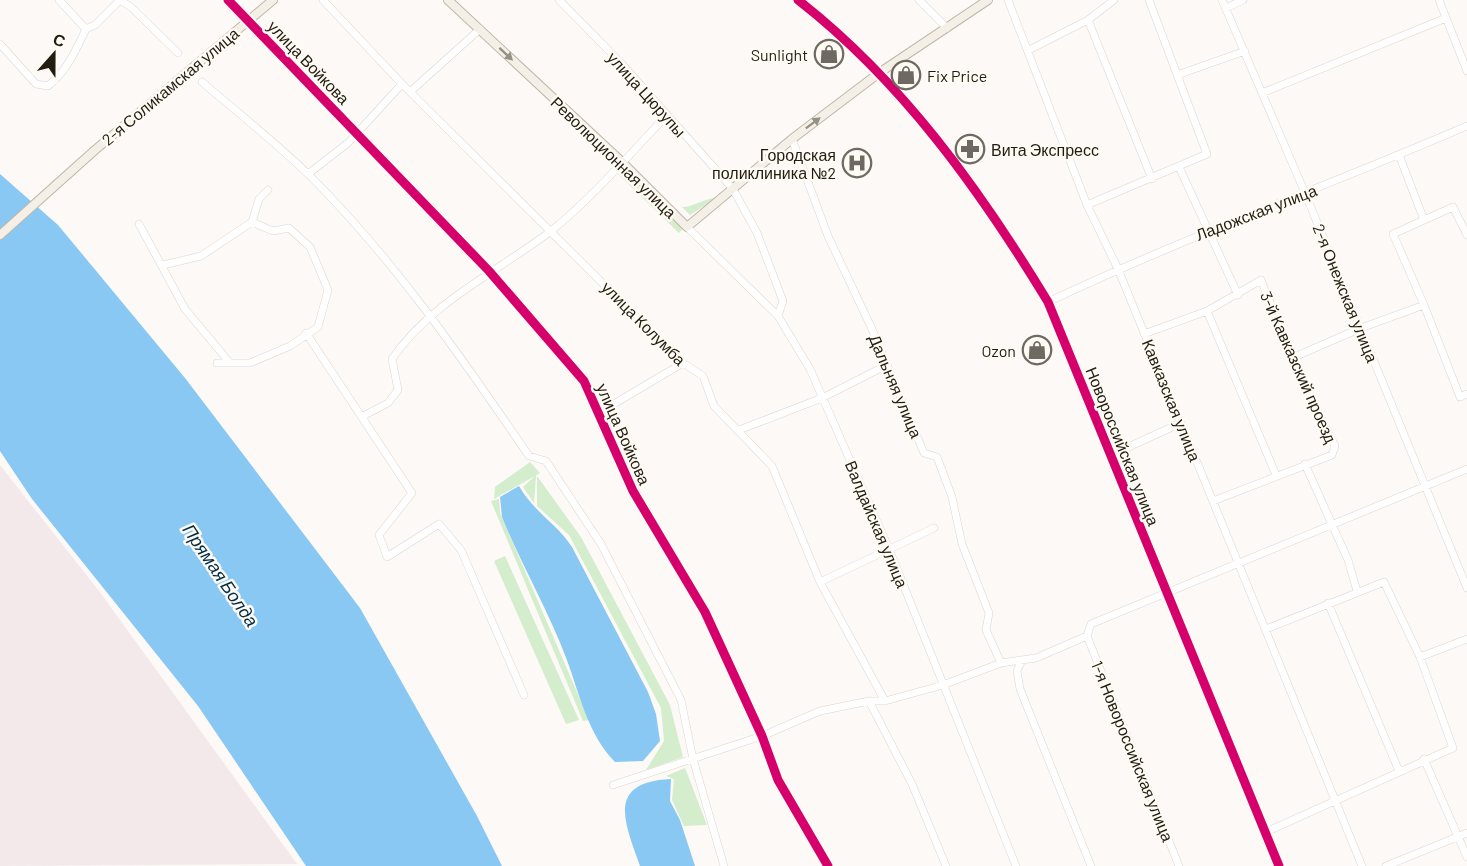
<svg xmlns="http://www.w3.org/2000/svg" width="1467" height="866" font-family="Barlow,sans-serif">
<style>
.industrial{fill:#f3e9ea}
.green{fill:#d3edcd}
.water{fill:#88c8f3}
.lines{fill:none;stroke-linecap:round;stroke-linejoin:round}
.minor-casing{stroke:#dbd6d0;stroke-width:8}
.major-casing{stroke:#c0b7a8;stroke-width:10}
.minor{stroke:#fffefe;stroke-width:7}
.major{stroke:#f4f0e8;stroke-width:8}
.cycleway-casing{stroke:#fefaf4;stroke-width:13}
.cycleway{stroke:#d6006c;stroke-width:9}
.oneway{fill:#969187}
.labels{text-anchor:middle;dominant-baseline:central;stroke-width:5;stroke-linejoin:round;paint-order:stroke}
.poi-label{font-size:16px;fill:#221c11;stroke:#fefaf4;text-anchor:end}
.street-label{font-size:16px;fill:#221c11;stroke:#fefaf4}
.water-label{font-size:18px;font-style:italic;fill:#032d46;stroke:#fefaf4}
</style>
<rect width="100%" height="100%" fill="#fcf9f6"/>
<path class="industrial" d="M0,465L99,591L297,864L0,866Z"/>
<path class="green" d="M622,171L683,228L679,233L618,174Z
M718,197L690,215L682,207C693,207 704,199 718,197Z
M530,462L540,473L535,476H536L534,503L523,487L535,476L494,499L495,487Z
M537,476L581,537L670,705L683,757L646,770L664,741L661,708L569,535L537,506Z
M499,499L500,513L589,720L583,721L491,501Z
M505,556L579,720L566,724L494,561Z
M685,768L707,825L684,826L672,800L674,779L666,776Z"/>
<path class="water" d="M0,174L58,225L185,378L360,608L477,816L502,866H306L198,706L32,499L0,451Z
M519,486C533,511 557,524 572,547L648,692L656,714L660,741L643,761L615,762C587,734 579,691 565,655C547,608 521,564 502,517L500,497Z
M671,779L670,801L680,820L695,866H640C625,823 605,782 671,779Z"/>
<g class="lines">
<g class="minor-casing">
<path id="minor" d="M59,0L86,29
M120,0L131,7L178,53
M228,0L489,271L584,381L633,491L705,612L762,736L778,780L828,866
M323,0L402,84L683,363L703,376L714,406L772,466L820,582L885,701
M559,0L622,64L733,189L757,233L783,301L778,316L810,369L889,549L1016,866
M798,0C902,81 980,190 1048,302L1279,866
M919,0L947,28
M1008,0L1087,205L1118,269L1362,866
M1222,0L1305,193L1467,588
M1439,0L1467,71
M1226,8L1243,0
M1088,20L1152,179
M0,44L36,84L48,86C67,71 76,50 86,29L95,25L120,0
M1029,50L1088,20L1114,0
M1177,75L1245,51
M202,82C237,112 275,142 308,174C393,258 462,358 529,456L546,461L601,544L681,700L693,759L724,866
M411,91L480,29
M1262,93L1446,18
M792,139L828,236L872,329L924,453L937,457L952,497L962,544L989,613L986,630L1001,663
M1399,155L1424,220
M1179,167L1238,295
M308,174L348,143L402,84
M1087,205L1207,154L1149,0
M139,224L185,309L230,363
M687,227L778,316
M1467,235L1453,207L1393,234L1424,305L1460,397L1467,394
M163,265L201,256L252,222L259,199L268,190
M1048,302C1185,237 1328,186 1467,126
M1207,311L1276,475
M306,333L412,493L379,535L387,557L439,524L461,550L524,695
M1144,334L1207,311L1261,280L1292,358L1335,446L1332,455L1213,501
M1292,358L1361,328L1424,305
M217,363H250L290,346L318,327L328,290L310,247L289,228L273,231L252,222
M597,414L683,363
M363,416L388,403L398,390L392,359C431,302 497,272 551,231C590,200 632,152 667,115
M739,430L822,398L887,365
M1111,455L1181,423
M1305,464L1348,560L1357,591
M820,582L934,528
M1328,603L1399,771
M1266,629L1384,582L1420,657L1453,748L1266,832
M1087,636L1179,866
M1420,657L1467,639
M1022,660L1017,671L1020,689L1091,866
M869,701L912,784L946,866
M1424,759L1467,857
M613,785L762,736L820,711L869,701H885L943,685L1001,663L1036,658L1087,636L1091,624L1467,469
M1386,866L1467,833"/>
</g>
<g class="major-casing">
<path id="major" d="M448,0L622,162L687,227L792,139L879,73L988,0
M0,235L95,150L273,0"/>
</g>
<use href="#minor" class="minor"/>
<use href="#major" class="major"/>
<g class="cycleway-casing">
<path id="cycleway" d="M228,0L489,271L584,381L633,491L705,612L762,736L778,780L828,866
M798,0C902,81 980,190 1048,302L1279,866"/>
</g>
<use href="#cycleway" class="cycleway"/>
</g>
<defs><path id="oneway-solid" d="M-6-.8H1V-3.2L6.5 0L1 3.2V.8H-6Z" transform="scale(1.5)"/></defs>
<g class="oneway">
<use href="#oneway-solid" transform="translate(506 54) rotate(43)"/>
<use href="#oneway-solid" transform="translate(813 123) rotate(-37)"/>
</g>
<defs>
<g id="shop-ring" transform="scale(1.5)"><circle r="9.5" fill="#fefaf4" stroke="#6e6961" stroke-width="1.5"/><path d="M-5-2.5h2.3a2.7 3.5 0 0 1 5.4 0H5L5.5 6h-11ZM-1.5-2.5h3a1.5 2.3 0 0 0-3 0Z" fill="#6e6961"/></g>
<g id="pharmacy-ring" transform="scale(1.5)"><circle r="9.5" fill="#fefaf4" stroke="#6e6961" stroke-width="1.5"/><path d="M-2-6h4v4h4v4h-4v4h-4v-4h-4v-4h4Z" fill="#6e6961"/></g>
<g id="hospital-ring" transform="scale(1.5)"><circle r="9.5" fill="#fefaf4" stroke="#6e6961" stroke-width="1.5"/><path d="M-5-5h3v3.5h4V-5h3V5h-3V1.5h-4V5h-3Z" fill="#6e6961"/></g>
</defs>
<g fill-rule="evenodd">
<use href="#shop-ring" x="829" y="54"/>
<use href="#shop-ring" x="906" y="75"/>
<use href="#pharmacy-ring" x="970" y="149"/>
<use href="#hospital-ring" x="857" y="163"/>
<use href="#shop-ring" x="1037" y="350"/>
</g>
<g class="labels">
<g class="poi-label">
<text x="808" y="54">Sunlight</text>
<text x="927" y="75" text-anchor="start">Fix Price</text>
<text x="991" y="149" text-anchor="start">Вита Экспресс</text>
<text x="836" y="154">Городская<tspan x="836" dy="18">поликлиника №2</tspan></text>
<text x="1016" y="350">Ozon</text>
</g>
<g class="street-label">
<text transform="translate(309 62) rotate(46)">улица Войкова</text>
<text transform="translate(170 86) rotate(-40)">2-я Соликамская улица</text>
<text transform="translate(647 94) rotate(48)">улица Цюрупы</text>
<text transform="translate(614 157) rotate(44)">Революционная улица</text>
<text transform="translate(1256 212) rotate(-21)">Ладожская улица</text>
<text transform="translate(1346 293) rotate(68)">2-я Онежская улица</text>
<text transform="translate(644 323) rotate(45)">улица Колумба</text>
<text transform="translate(1299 367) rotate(66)">3-й Кавказский проезд</text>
<text transform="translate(896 386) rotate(67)">Дальняя улица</text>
<text transform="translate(1172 400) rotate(68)">Кавказская улица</text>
<text transform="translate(624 434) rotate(66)">улица Войкова</text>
<text transform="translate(1123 446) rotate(68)">Новороссийская улица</text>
<text transform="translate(877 524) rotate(67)">Валдайская улица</text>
<text transform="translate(1133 751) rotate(68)">1-я Новороссийская улица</text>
</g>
<g class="water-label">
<text transform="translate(221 575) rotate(56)">Прямая Болда</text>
</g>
</g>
<g transform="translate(54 54) rotate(21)" stroke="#fefaf4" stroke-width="4.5" paint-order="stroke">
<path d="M0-4.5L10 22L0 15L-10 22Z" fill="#221c11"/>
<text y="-9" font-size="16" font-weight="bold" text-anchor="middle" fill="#221c11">С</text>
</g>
</svg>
